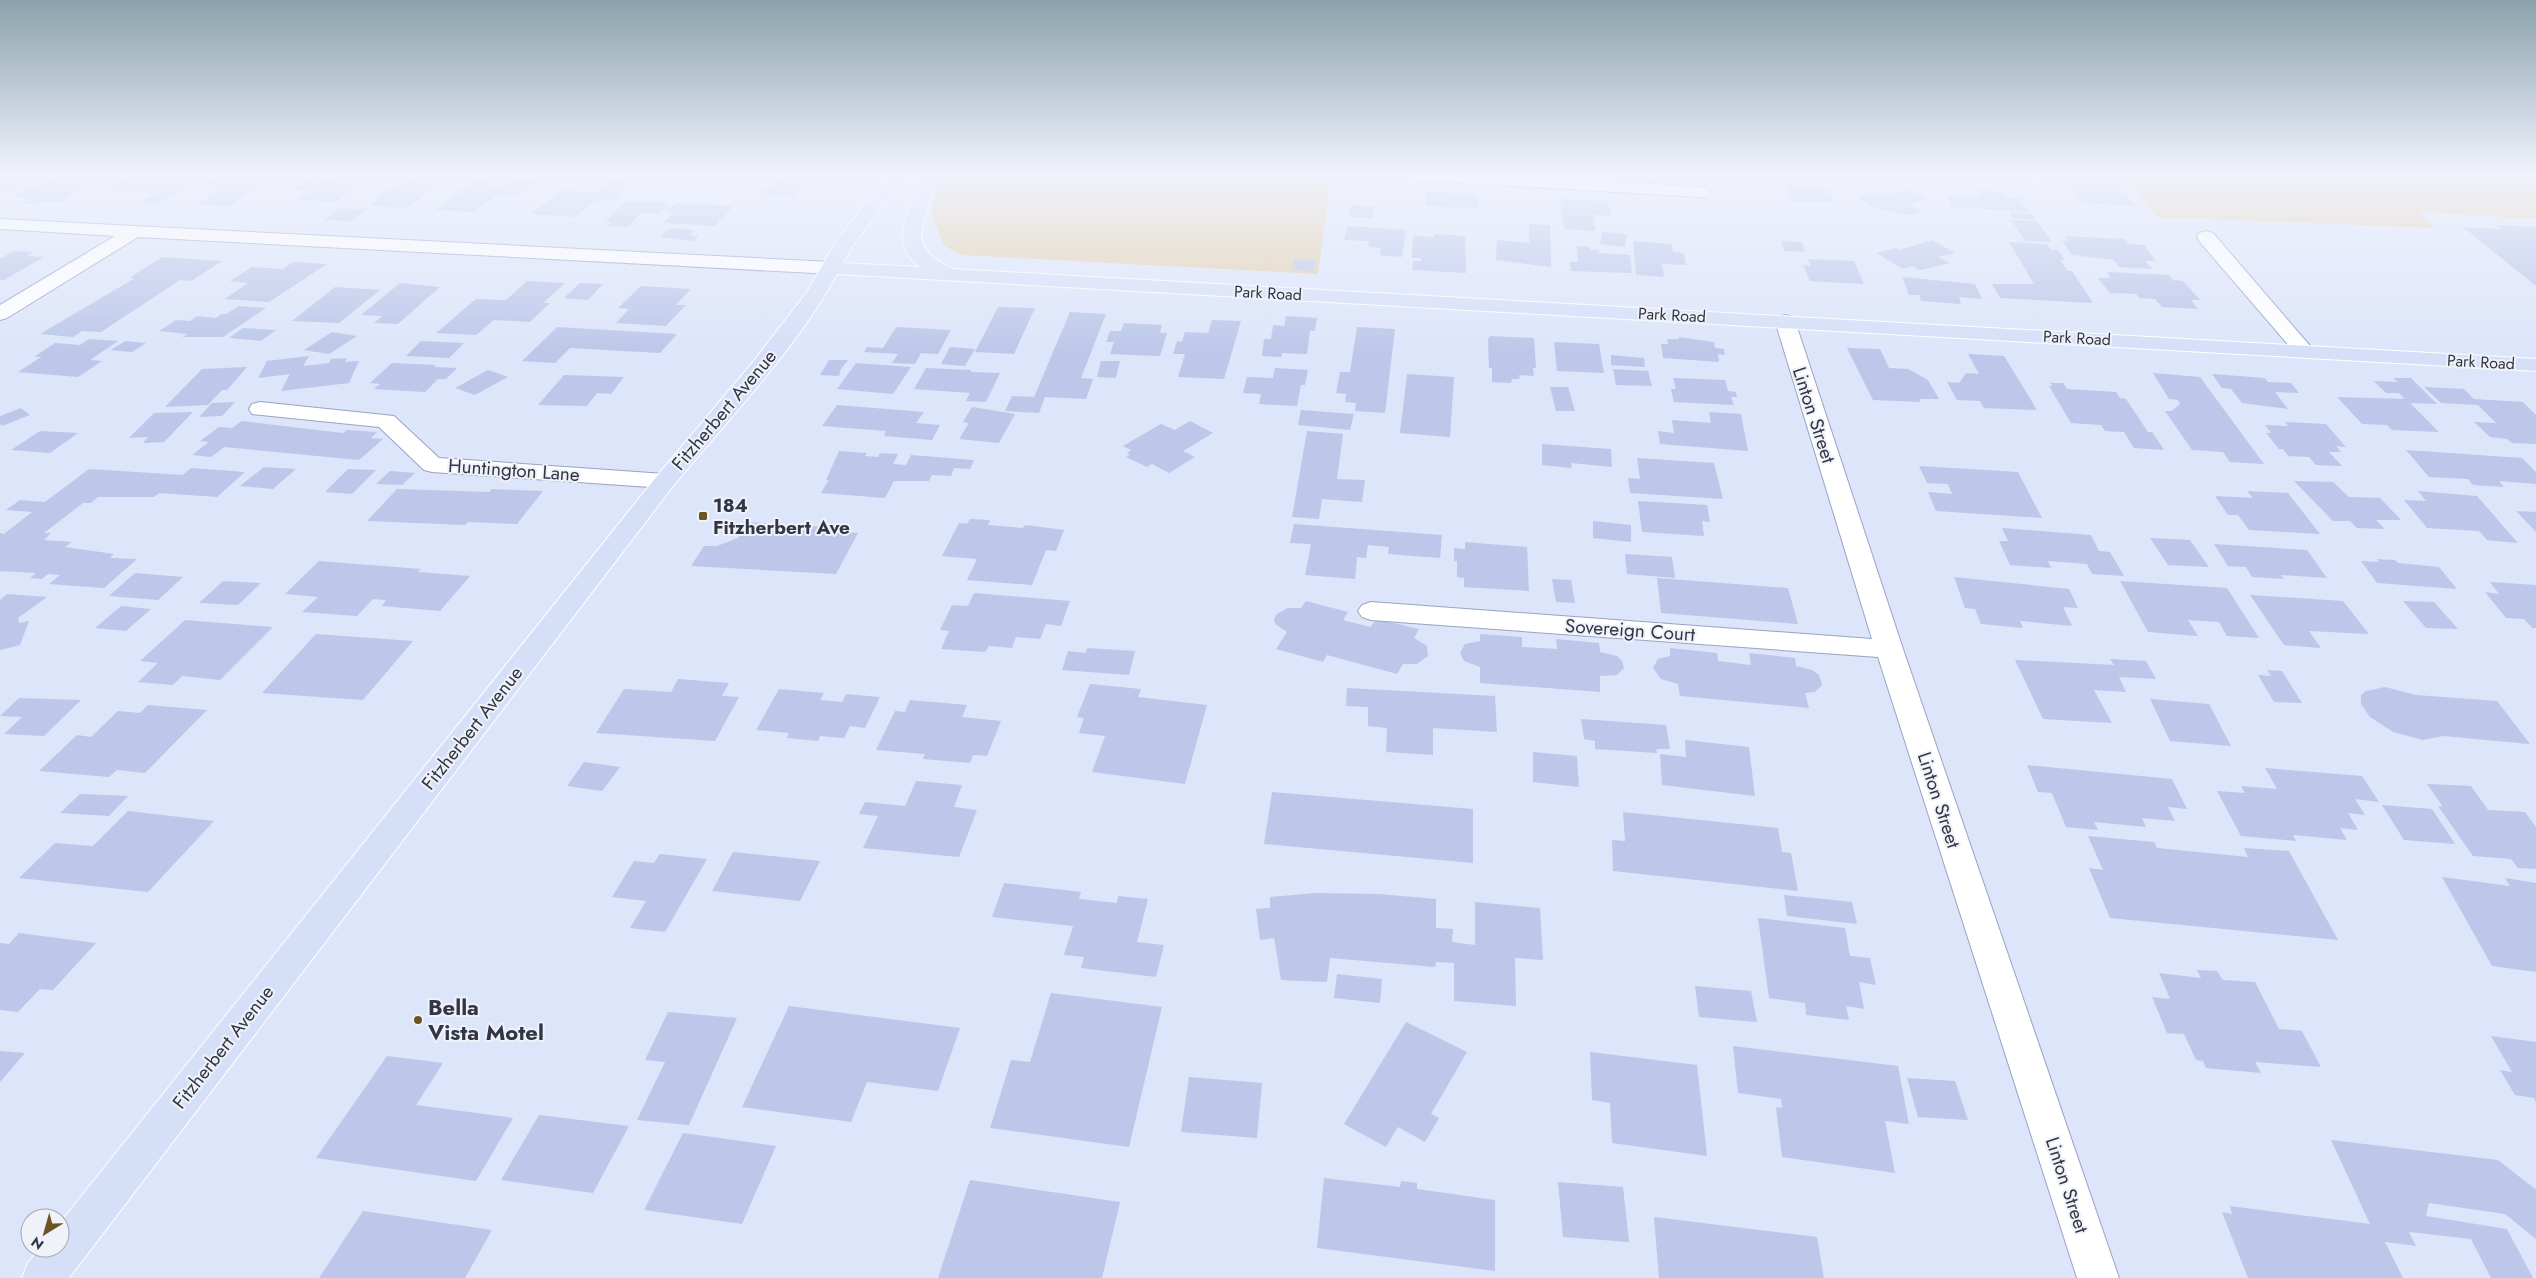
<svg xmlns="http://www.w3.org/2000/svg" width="2536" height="1278" font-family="Jost,sans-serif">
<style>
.green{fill:#e2cfaa}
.building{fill:#bcc7e9}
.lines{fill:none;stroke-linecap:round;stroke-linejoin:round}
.minor-casing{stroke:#98a3c4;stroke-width:2}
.major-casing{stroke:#fff;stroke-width:2}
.minor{fill:#fff;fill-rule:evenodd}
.major{fill:#d6dff8;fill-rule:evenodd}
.poi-dot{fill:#6a5424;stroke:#f0f2f9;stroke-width:2}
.labels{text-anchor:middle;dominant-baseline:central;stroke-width:4;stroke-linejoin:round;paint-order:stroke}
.far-street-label{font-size:16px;fill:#323644;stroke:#f0f2f9}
.street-label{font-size:19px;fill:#323644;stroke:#f0f2f9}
.poi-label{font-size:19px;font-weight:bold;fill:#323644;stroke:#f0f2f9;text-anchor:start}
.near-poi-label{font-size:22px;font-weight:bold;fill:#323644;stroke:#f0f2f9;text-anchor:start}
</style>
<rect width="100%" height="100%" fill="#dde5fa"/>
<path class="green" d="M939,175H1314L1313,180L1331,181L1318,274L961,255L943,245L931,211Z
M2123,175H2536V219L2420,212L2434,228L2158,217Z"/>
<path class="building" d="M0,175H27L16,182H26L13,190L0,189Z
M59,175H104L76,188H85L60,202L22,204L33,198L11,197L33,185H42Z
M135,175H193L201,176L156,204L140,202L156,193L106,191Z
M221,175H255L277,176L230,206L196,205L225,186L204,185Z
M338,175H375L335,202L296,200L309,191L293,190L313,177L333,179Z
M418,175H466L461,179L447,178L407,208L369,206L380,198H373L383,191H389L397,185H405Z
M648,175H775L767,183L675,179L671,182L642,181Z
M785,175H821L792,197L760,193Z
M1762,175H1811L1816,186L1765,184Z
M1863,175H1926L1929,180L1892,178L1895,183L1867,182Z
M2052,175H2111L2136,206L2083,203L2071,187H2061Z
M476,179L496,180L489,186H502L510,180L537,182L518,197L496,196L474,212L434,210Z
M609,181L636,183L609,201H595L575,217L531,214L562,190L596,192Z
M1786,186L1829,189L1834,203L1790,201Z
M1913,190L1929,200L1908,203L1923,213L1906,215L1872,207L1857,196Z
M1977,190L2003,192L2006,197L2020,198L2028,212L1952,207L1945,195L1981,197Z
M1426,191L1476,194L1479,209L1425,206Z
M1560,199L1608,201L1611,216L1593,215L1596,231L1564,229Z
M626,201L665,202L663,204H669L660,213H641L628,227L607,226L612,222H605Z
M676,203L734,206L714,226L663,223L675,212L667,211Z
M1351,205L1374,206L1373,218L1349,217Z
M340,208L367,209L351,221L324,220Z
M2009,212L2033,214L2037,220L2012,218Z
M2011,220L2037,221L2052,242L2025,241Z
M1529,224L1550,225L1551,267L1496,260L1497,240L1529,243Z
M2496,225L2536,227V286L2463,227L2500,229Z
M1347,226L1406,230L1402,257L1380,255L1381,248L1368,247L1369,241L1344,240Z
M670,228L695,230L690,235L699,236L694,241L660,237Z
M1602,232L1627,234L1625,247L1600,244Z
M1434,234L1465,236L1466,273L1412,270L1413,261H1421V258H1412L1413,236L1434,237Z
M2065,236L2125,239L2129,244L2144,245L2156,261H2145L2152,269L2119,267L2114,260L2072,255L2062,240L2069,241Z
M1932,240L1955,253L1938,257L1950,263L1920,270L1912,266L1903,269L1876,253L1896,248L1899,250Z
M1633,241L1672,244L1673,252L1684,253L1686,265L1662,264L1664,277L1636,275Z
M1781,241L1802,242L1805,252L1784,251Z
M2009,242L2047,244L2051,250H2058L2065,260H2060L2068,271H2072L2093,303L2000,298L1992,284H2034Z
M1577,246L1590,247V250H1599V253L1630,255L1632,273L1571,271L1570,262H1578Z
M13,251L33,252L27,256L44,257L4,280H0V259Z
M162,257L222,261L191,281L180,280L101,332L82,331L73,337L40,334L135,278H129Z
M1294,259L1316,260L1314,271L1292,270Z
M1808,259L1854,261L1864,284L1810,281L1803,265L1811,266Z
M293,262L327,264L269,302L225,299L248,283L230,281L252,267L283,269Z
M2107,272L2169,275L2173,280L2183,281L2200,300H2191L2198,309L2162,307L2155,299L2140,298L2136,294L2110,293L2098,278H2111Z
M1902,277L1975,284L1982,299L1959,297L1961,304L1921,301L1919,295H1909Z
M527,281L565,283L543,303H550L530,322L494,320L476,335L436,333L476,299L506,300Z
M400,283L440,287L398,324L374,323L382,316L361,315Z
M580,283L603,284L588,300L564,298Z
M641,286L691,289L676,305H686L666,326L616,323L629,309L618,308Z
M335,287L380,290L339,323L292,321Z
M239,306L266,308L223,337H182L188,334L159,331L176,320L190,321L197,316L216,318L221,314H226Z
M998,307L1035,308L1014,354L975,352Z
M1070,312L1106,314L1081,378L1093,379L1086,399L1045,397L1039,413L1005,411L1012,396L1034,397Z
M1286,316L1317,318L1315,331H1310L1307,354L1282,353L1281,357L1262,356L1264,339H1271L1273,325L1284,326Z
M1212,320L1241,321L1224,379L1178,377L1185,354H1173L1177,341L1182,342L1185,332L1208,333Z
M1124,323L1162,325L1160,333H1167L1160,356L1110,354L1114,342H1106L1110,331H1121Z
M557,327L677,334L660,353L570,348L555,363L522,361Z
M896,327L951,330L938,354L921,353L915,364L892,363L898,354L864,352L867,347L883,348Z
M1357,327L1395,329L1385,413L1355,411L1356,403L1345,402L1346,394L1336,393L1340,372H1350Z
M243,328L276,330L261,341L229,338Z
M332,332L357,336L329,354L304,350Z
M1490,336L1534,338L1536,368H1533L1534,376L1519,375L1520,379H1512L1511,383L1492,382V368H1489L1488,339Z
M1679,337L1714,342L1715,348L1724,349L1725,355L1718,354L1719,362L1663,358L1661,344H1668L1667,339H1679Z
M89,339L118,341L90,360L102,361L78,377L18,372L41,357H34L55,343L80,345Z
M125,341L146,343L132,352L111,350Z
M421,341L464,343L449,358L406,356Z
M1554,342L1599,344L1604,373L1557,371Z
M950,347L975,349L965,366L941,364Z
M1847,348L1880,349L1889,368L1908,369L1928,380L1939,399H1919L1921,402L1873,400Z
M1968,354L2004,356L2037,410L1984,408L1980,401L1957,400L1947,382L1959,383L1966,373L1979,374Z
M1611,355L1644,358L1645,367L1611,365Z
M309,356L303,366L329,363L331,359L347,358L345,362L359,361L349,383L281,391L290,374L258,378L267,361Z
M829,360H848L841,369L839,376L820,375Z
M1101,361H1120L1116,378L1097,377Z
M392,363L436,365L434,367L457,368L446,379H438L425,392L374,389L380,384L370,383Z
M856,363L911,367L893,394L837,389Z
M247,367L227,390H222L208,405L165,407L202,369Z
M926,368L971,370V372L1000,373L986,402L966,401L970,393L914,389Z
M1275,368L1308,370L1305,385H1301L1297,406L1259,404L1261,394L1243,393L1247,377L1273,378Z
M1613,369L1648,371L1652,386L1616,385Z
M488,370L508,377L475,395L455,388Z
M2153,373L2200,377L2264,464L2230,462L2223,452L2192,450L2165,411H2172L2180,404L2178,400L2169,399Z
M1407,374L1454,377L1450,437L1400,433Z
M2212,374L2265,378L2268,382L2291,383L2299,393L2275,392L2288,409L2242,403L2231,389L2222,388Z
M564,375L624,377L611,394L597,393L587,406L538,405Z
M1673,378L1725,380L1728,391L1736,392L1737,397H1731L1734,405L1674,402L1671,389H1676Z
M2393,378H2411L2437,404L2410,403L2439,432L2392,430L2387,425L2362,424L2337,397L2405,399L2399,393H2386L2374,381L2398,382Z
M2050,383H2063L2067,389L2116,392L2120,398L2126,399L2148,432H2152L2164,450L2134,448L2124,432L2105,431L2101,425L2071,423L2049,386H2053Z
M1550,387H1568L1575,411H1556Z
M2424,387L2464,389L2474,399L2523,402L2536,415V444L2512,443L2507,439L2490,437L2474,422L2496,423L2478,405L2441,403Z
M235,402L222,416L199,417L212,403Z
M837,405L924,412L916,423L940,425L932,440L884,436L886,431L822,426Z
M972,407L1015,414L999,443L959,439L969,423L963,422Z
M21,408L30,415L2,426L0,424V416Z
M1301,410L1354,414L1350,430L1298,425Z
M193,412L164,442L143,443L148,437L129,438L154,413Z
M1709,412L1741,414L1748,451L1660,444L1658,431L1674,433L1672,420L1711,423Z
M242,421L343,433L347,430L377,432L371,438L383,439L359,460L224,447L211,457L192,455L209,442L200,441L219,427L232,428Z
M1190,421L1213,433L1183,451L1195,457L1169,473L1152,464L1147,467L1126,457L1130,455L1127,453L1131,450L1123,446L1161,424L1175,430Z
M2285,422L2326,424L2346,447L2336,446L2341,452H2329L2342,466L2316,465L2309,457L2288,456L2283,449H2279L2266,433H2271L2265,425L2288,426Z
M40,431L78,433L50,453L11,450Z
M1307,431L1343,434L1337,479L1365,480L1362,502L1322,499L1319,519L1292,517Z
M1542,444L1611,449L1612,467L1571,463L1572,468L1542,465Z
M2406,450L2522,458L2536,472V484L2499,481L2504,487L2473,485L2468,479L2429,477Z
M839,451L867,453L865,456L878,457L880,453L898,454L893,464L906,465L911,455L974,460L970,469L954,468L951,476L932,475L929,481H894L885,498L821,493L829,480H826Z
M1637,458L1714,463L1723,499L1630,493L1628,478L1640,479Z
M1919,466L2018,472L2042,518L1936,511L1928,492L1952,494L1948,484L1927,483Z
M264,467L296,469L273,489L240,486Z
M191,468L245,472L217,497L159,493L154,497H98L91,503H83L44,533H51L44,540L72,542L65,547L114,554L110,558L137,559L104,588L49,584L60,575L48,574L42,579L30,578L36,573L0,571V533L4,534L32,512L6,510L20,500L45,502L89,469L183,475Z
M348,469L376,470L352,494L325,492Z
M390,471L415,473L402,485L376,484Z
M2294,481L2333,482L2349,497L2380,498L2401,520H2376L2385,529L2357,528L2350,521H2333Z
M397,489L489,492L492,489L543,491L517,524L468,522L465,525L367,521Z
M2247,491L2288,493L2320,534L2249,530L2238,515H2228L2215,496L2253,498Z
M2418,491L2477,496L2518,543L2487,540L2479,531L2427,528L2404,500L2426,501Z
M1638,501L1707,505L1710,522L1702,521L1704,536L1642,532Z
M2516,511L2536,512V532Z
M970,519L990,520L988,525L1023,528L1025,525L1064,530L1056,551L1046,550L1032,585L967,580L977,559L942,556L959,523L967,524Z
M1593,521L1631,525V542L1593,538Z
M748,522L844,528L842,532L858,533L836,574L691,566L704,546H717L738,538Z
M1294,524L1442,535L1440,558L1388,554L1389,547L1368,545L1366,558L1357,557L1355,579L1305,575L1311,544L1290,543Z
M2002,528L2091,535L2099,551L2110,552L2124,576L2092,574L2087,564L2048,561L2051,568L2010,565L1999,541H2008Z
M2150,538L2190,540L2209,567L2168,565Z
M1465,542L1527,547L1529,591L1464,587V578L1457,577V561H1454V548L1465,549Z
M2214,544L2307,550L2327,578L2281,575L2284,579L2252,577L2246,567L2228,566Z
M1625,554L1672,557L1675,578L1627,574Z
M2377,559L2395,560L2398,563L2439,567L2457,589L2377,583L2361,561L2379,562Z
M319,561L421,569L418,572L470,576L440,611L382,606L386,600L373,599L357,616L302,612L318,597L285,594Z
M135,573L183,577L158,600L109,596Z
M1954,577L2069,589L2078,608L2063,607L2072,626L2020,621L2023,628L1981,624L1975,609L1965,608Z
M1657,578L1788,588L1798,624L1661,613Z
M1552,579L1571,580L1575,603L1556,602Z
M223,581L261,583L238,605L199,603Z
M2120,581L2227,588L2259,638L2227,636L2219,622L2188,620L2198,636L2148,632Z
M2490,582L2536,585V628H2532L2524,619L2506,618L2485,592L2499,594Z
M974,593L1070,601L1061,626L1046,624L1040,639L1016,637L1012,648L989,646L985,652L941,649L949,631L940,630L952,605L968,606Z
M7,594L47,597L18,618L19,623L29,621L20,645L0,650V600Z
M2250,595L2343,601L2369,634L2309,631L2321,648L2284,645Z
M1306,601L1348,612L1343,620L1370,627L1377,619L1419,629L1414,638L1427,646L1428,656L1417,664H1403L1397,674L1327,655L1323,662L1276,649L1287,632L1275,624L1274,619L1277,614L1288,608H1301Z
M2403,601L2434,602L2458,629L2426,628Z
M121,606L151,609L126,631L95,628Z
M185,620L273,627L220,680L182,676L173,685L138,682L158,663L140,661Z
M316,634L413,641L363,700L262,693Z
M1480,634L1522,637V647L1557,649L1556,639L1599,643L1600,652L1617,656L1622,661L1624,668L1617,675L1600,676V692L1480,683V667L1464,661L1460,653L1465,644L1480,641Z
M1087,648L1135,651L1129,675L1062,670L1068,651L1086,653Z
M1670,648L1717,653L1718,661L1751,665L1749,653L1795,658L1796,666L1812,670L1819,675L1822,685L1815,692L1805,693L1809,708L1680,696L1678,684L1661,679L1653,668L1658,659L1670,656Z
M2110,659L2146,661L2156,679L2119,677L2126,692L2094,690L2112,723L2043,719L2015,660L2114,665Z
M2267,670L2282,671L2302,703L2274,702L2258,675L2271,676Z
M678,679L729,683L722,696L739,697L715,741L596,733L624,689L671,692Z
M1090,684L1141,689L1138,697L1207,705L1185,784L1092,772L1105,736L1079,733L1084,718L1077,717Z
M2385,687L2416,695L2497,701L2530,744L2443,736L2423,740L2393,732L2370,717L2361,704V695L2366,691Z
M1347,688L1495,696L1497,732L1433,728V755L1386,752L1387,728L1368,726V707L1346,706Z
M779,689L824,693L820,700L842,702L846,694L880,697L865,728L850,726L844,738L820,736L818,741L787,738L789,733L756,730Z
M19,698L81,700L44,736L4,734L22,717L0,716Z
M2150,699L2209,704L2231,746L2170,741Z
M910,700L967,705L962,717L1001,721L987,756L973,755L970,763L923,759L925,754L876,750L895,711L905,712Z
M148,705L207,710L145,773L117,770L109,777L39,771L77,735L91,737L118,711L140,713Z
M1581,719L1666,725L1670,749H1656L1657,753L1595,749V741L1584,739Z
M1685,740L1749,747L1755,796L1662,785L1660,754L1686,757Z
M1533,752L1577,756L1579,787L1533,782Z
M584,762L620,767L602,791L567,786Z
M2027,765L2172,779L2187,809L2168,807L2175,821L2142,818L2146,827L2094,822L2098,830L2066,827L2052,793L2038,792Z
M2265,768L2362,776L2379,802L2355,799L2365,815L2348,813L2358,830L2340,828L2347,840L2293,835L2296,841L2241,836L2217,791L2245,793L2241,786L2277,789Z
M916,781L962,785L954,807L977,810L959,857L863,848L878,816L859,814L865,802L905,806Z
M2427,784L2471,786L2488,810L2525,812L2536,827V869L2518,868L2511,859L2473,856L2438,806L2443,807Z
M1272,792L1473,809V863L1264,844Z
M80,794L128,796L109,816L60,813Z
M2382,805L2432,809L2455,844L2404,840Z
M128,811L214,821L148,892L19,878L55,843L93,846Z
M1623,812L1778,828L1782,852L1791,853L1798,891L1613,871L1612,840L1625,841Z
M2088,836L2154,842L2157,848L2248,857L2244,848L2289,851L2338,940L2110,918L2089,868L2103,870Z
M733,852L820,861L800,901L712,891Z
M660,854L707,859L665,932L630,928L646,901L612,897L634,861L654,863Z
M2442,877L2510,886L2505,878L2536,883V972L2492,966Z
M1004,883L1081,892L1079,899L1117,903L1118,896L1148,899L1137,942L1164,945L1156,977L1081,968L1084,957L1064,955L1073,926L992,917Z
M1316,893L1379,894L1436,899V928L1453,929L1452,942L1475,945V902L1540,908L1543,960L1515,958L1516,1006L1454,1001V963L1436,962L1435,967L1330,958L1327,982L1281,980L1274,938L1260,940L1256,909L1270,908V897Z
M1784,895L1852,902L1857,924L1787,916Z
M1758,918L1845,928L1850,956L1870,958L1876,985L1859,982L1864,1009L1846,1006L1849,1020L1806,1015L1805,1003L1769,998Z
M19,933L96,943L53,990L40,989L18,1012L0,1010V943L9,944Z
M2197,970L2217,971L2223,980L2255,982L2279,1029L2302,1031L2321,1067L2255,1062L2261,1073L2206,1068L2203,1061L2196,1060L2184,1034L2167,1033L2152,997L2170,999L2159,973L2201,978Z
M1337,974L1382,979L1380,1003L1334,998Z
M1695,986L1751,991L1757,1022L1699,1017Z
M1051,993L1162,1007L1129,1147L990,1128L1011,1060L1030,1062Z
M789,1006L960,1028L938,1091L867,1082L851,1122L742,1107Z
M668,1012L737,1018L689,1125L637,1120L665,1062L645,1060Z
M1406,1022L1467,1052L1431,1114L1439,1118L1425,1142L1398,1127L1386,1147L1344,1124Z
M2491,1036L2536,1042V1102L2534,1098L2515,1095L2500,1070L2512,1072Z
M1733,1046L1898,1066L1909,1124L1885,1121L1895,1173L1782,1157L1776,1107L1782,1108L1781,1099L1738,1093Z
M0,1051L25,1053L0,1082Z
M1590,1052L1697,1065L1707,1156L1612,1143L1610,1103L1592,1100Z
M387,1056L443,1063L416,1105L513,1118L476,1181L316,1158Z
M1189,1077L1262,1083L1257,1138L1181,1132Z
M1907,1078L1955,1081L1968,1120L1918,1117Z
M539,1115L629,1126L593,1193L501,1180Z
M683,1133L776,1146L742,1224L644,1210Z
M2331,1140L2498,1160L2535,1189L2536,1188V1239L2505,1214L2429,1203L2426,1216L2507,1229L2533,1278H2491L2471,1239L2409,1232L2416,1246L2385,1242L2403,1278H2248L2222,1212L2232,1214L2230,1206L2370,1224Z
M1324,1178L1400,1187L1401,1181L1417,1183V1189L1495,1200V1271L1317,1248Z
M970,1180L1120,1202L1102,1278H938Z
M1558,1182L1623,1187L1629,1242L1563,1237Z
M363,1211L492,1230L465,1278H319Z
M1654,1217L1817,1237L1824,1278H1659Z"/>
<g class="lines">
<g class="minor-casing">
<path id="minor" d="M1403,175H1500L1701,187L1707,188L1710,192L1707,196L1701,197L1411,180L1405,179Z
M0,219L832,262L839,264L842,268L839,272L832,274L138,237L7,318L0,320V305L115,236L0,229Z
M2206,231L2213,233L2311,347L2315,351L2311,355L2304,357L2297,355L2199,241L2197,237L2199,233Z
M1785,315L1792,317L1795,321L1903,649L2119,1278H2077L1878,657L1371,620L1362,617L1358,611L1362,605L1371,602L1872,639L1775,321L1778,317Z
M260,402L394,416L439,458L665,474L673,476L677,481L673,486L665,488L432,472L424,470L379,427L252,414L249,409L252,404Z"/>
</g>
<g class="major-casing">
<path id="major" d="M889,175H906L853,245L843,263L920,267C884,240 917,209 915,175H933C936,220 894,241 953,269L2536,359V371L837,274C796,349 728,420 673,486L69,1278H22L28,1263L40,1248H60V1223L657,476L753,362L807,292L837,240Z"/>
</g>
<use href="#minor" class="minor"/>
<use href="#major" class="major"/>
</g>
<linearGradient id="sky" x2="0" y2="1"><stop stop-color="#8ba2ac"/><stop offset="0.49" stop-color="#f0f3fd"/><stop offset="1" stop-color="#f0f3fd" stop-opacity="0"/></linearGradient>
<rect width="2536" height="354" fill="url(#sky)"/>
<g class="poi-dot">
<rect x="698" y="511" width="10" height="10" rx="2.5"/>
<circle cx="418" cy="1020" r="5"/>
</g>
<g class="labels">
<g class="far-street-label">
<text transform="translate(1268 293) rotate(3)">Park Road</text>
<text transform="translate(1672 315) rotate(3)">Park Road</text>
<text transform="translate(2077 338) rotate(3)">Park Road</text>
<text transform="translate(2481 362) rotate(3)">Park Road</text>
</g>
<g class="street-label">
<text transform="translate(724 410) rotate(-50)">Fitzherbert Avenue</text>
<text transform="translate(1814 415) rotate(72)">Linton Street</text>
<text transform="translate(514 470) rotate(4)">Huntington Lane</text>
<text transform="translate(1630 630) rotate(4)">Sovereign Court</text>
<text transform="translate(472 728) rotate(-52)">Fitzherbert Avenue</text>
<text transform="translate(1939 800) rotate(72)">Linton Street</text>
<text transform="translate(223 1047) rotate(-52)">Fitzherbert Avenue</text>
<text transform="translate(2067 1185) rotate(72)">Linton Street</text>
</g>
<g class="poi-label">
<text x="713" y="505">184<tspan x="713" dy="22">Fitzherbert Ave</tspan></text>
</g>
<g class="near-poi-label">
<text x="428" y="1007">Bella<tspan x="428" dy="25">Vista Motel</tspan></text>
</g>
</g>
<g transform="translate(45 1233) rotate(217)"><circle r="24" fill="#f0f2f9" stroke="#a4a7b1"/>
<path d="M0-4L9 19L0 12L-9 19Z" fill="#6a5424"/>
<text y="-8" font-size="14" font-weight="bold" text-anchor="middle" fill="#323644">N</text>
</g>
</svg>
